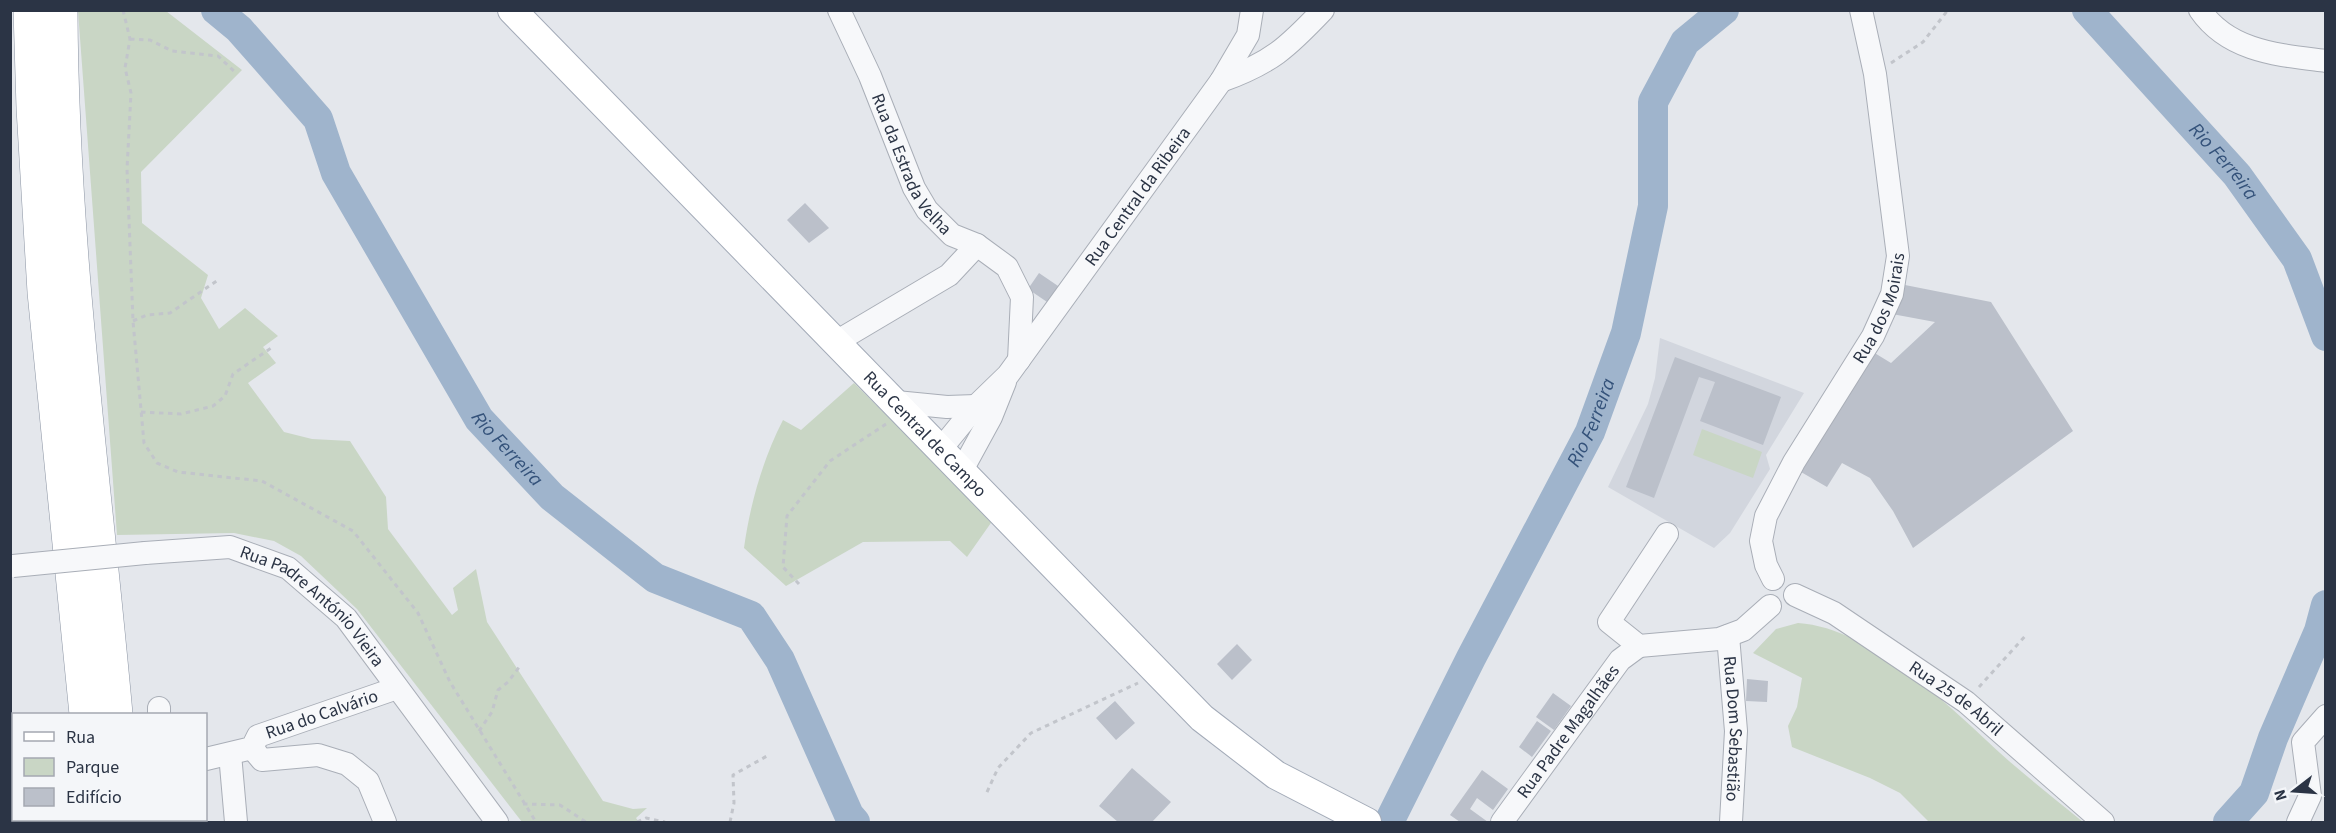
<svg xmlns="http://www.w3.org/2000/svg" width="2336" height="833" font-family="'Source Sans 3',sans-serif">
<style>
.built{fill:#d2d6de}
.green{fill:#c9d6c5}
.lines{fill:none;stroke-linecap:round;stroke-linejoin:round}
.river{stroke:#9fb4cc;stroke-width:30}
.building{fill:#bbc0ca}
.minor-casing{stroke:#a9aeb7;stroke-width:24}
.major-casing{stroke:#a3abb8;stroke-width:30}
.highway-casing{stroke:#8b94a3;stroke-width:34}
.path{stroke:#c2c5cb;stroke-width:3;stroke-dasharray:4.5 4.5;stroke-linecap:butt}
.minor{stroke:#f7f8fa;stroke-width:22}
.major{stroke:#fff;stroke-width:28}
.highway{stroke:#fff;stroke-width:33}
.minor-bridge-casing{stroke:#a9aeb7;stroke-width:24;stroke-linecap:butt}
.minor-bridge{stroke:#f7f8fa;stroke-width:22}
.labels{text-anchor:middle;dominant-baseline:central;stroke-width:4.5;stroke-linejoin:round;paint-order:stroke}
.street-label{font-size:18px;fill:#2b3445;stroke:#f4f6f9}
.water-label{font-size:20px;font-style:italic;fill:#34527a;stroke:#f4f6f9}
</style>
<rect width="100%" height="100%" fill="#e4e7ec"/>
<path class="built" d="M1660,338L1804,393L1766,455L1770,469L1730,533L1714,548L1608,487L1648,404L1655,378Z"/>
<path class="green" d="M78,11H166L242,70L141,172L142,223L208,275L201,298L219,329L245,308L278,336L263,347L276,363L248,383L284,432L312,439L350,441L386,497L388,529L452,615L458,610L453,588L476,569L487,622L603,801L633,809L647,808L636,818L639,822H522L357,609L301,556L274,541L234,533L117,535Z
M854,383L993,520L967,557L950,541L863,542L786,586L744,548C750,504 763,459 783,420L801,430Z
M1702,429L1762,452L1753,478L1693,455Z
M1798,623C1874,628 1955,712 2009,761C2033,782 2059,802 2083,822H1929L1900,793L1870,778L1792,747L1788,726L1797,707L1802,678L1753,653L1776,629Z"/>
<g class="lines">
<g class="river">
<path id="s1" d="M216,10L239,29L318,119L336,173L479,419L552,497L655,578L751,616L780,660L849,815L855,822"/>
<path id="s2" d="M2087,10L2237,175L2297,259L2326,336"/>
<path id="s3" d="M1389,822L1471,658L1590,432L1626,333L1653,206V102L1685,42L1724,10"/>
<path d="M2228,822L2254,793L2273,738L2319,631L2326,605"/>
</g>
</g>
<path class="building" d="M805,203L829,228L809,243L787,220Z
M1039,273L1061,288L1050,304L1028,289Z
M1905,285L1991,302L2073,431L1913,548L1893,511L1870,478L1842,463L1827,487L1801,472L1873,352L1891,363L1935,322L1892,314Z
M1675,357L1781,397L1763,445L1700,421L1715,382L1699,377L1654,498L1626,487Z
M1237,644L1252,660L1232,680L1217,664Z
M1747,679L1768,681L1767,702L1746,701Z
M1553,693L1571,706L1554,730L1536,717Z
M1115,701L1135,723L1116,740L1096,718Z
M1537,721L1551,731L1532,757L1519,747Z
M1132,768L1171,802L1152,822H1118L1099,806Z
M1482,770L1508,789L1493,810L1477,798L1470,809L1488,822H1460L1450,815Z"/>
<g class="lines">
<g class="minor-casing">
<g id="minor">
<path id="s4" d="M839,10L870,76L914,188L927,210L952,235L977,245L1007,267L1022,297L1019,360"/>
<path d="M2200,10C2229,52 2279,55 2326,61"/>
<path d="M1221,81C1271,63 1287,48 1323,10"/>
<path d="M836,342L949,275L977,245"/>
<path d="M896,402L947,407L976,406"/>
<path id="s5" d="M940,450L976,406L1008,375L1221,81L1248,35L1252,10"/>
<path d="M961,472L991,417L1005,382"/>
<path d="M1667,534L1609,622L1639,646L1719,639L1743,630L1770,606"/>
<path id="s6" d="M145,553L230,547L288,568L346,618L497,822"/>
<path id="s7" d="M1773,579L1766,565L1761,541L1766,516L1794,462L1873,336L1892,294L1898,256L1875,74L1861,10"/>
<path id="s8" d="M1795,595L1834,613L1966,702L2103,822"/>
<path id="s9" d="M1728,636L1736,731L1731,822"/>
<path d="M159,708V714"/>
<path d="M252,748L262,760L318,755L347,764L368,781L385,822"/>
<path d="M230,754L236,822"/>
<path id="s10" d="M206,759L252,748L258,736L397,688"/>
<path id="s11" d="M1502,822L1620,660L1639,646"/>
<path d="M2298,822L2310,796L2303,742L2326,716"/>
</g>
</g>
<g class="major-casing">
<g id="major">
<path id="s12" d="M512,10L1202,718L1276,775L1367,822"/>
</g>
</g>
<g class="highway-casing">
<path id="highway" d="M30,10L33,108L44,292L86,714
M61,10C62,247 95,480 116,714
M95,820V822
M125,820L126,822"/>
</g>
<path class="path" d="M123,10L130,39L125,68L131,93L127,169L133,321L144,443L157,463L178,472L262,481L353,531L418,613L450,682L536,822
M130,39L150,40L172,51L218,56L235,72
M1891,63L1923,42L1948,10
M133,321L147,315L170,313L218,280
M141,412L181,414L213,406L225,396L233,374L274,346
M799,584L783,567L787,516L830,461L886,424
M1979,687L2027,634
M479,731L492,712L498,690L508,682L520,666
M987,792L998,768L1031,733L1138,683
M523,804L560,805L586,822
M637,822L646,818L665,822
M730,822L734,803L733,775L767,756"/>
<use href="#minor" class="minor"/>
<use href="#major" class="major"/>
<use href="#highway" class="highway"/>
<g class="minor-bridge-casing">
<path id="minor-bridge" d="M13,566L145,553"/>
</g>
<use href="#minor-bridge" class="minor-bridge"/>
</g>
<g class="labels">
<g class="street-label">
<text stroke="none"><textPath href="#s4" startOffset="171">Rua da Estrada Velha</textPath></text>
<text stroke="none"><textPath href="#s5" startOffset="322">Rua Central da Ribeira</textPath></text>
<text stroke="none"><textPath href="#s7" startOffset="304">Rua dos Moirais</textPath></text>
<text stroke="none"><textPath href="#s12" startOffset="592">Rua Central de Campo</textPath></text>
<text stroke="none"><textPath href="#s6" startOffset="189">Rua Padre António Vieira</textPath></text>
<text stroke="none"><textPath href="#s8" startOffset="192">Rua 25 de Abril</textPath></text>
<text stroke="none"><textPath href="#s10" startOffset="128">Rua do Calvário</textPath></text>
<text stroke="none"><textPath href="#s9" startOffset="93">Rua Dom Sebastião</textPath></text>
<text stroke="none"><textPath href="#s11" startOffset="112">Rua Padre Magalhães</textPath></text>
</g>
<g class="water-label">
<text stroke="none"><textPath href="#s2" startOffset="204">Rio Ferreira</textPath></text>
<text stroke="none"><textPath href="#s3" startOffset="448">Rio Ferreira</textPath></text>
<text stroke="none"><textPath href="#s1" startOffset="532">Rio Ferreira</textPath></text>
</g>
</g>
<rect width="2336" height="833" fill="none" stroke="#2b3445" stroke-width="24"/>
<rect x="12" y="713" width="195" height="108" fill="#f4f6f9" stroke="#a4a8b1" stroke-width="1.5"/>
<rect x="24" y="732" width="30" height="9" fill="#ffffff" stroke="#a4a8b1" stroke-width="1.5"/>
<text x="66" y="743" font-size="18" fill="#2b3445">Rua</text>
<rect x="24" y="758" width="30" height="18" fill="#c9d6c5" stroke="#a4a8b1" stroke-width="1.5"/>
<text x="66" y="773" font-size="18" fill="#2b3445">Parque</text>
<rect x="24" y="788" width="30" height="18" fill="#bbc0ca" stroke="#a4a8b1" stroke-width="1.5"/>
<text x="66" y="803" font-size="18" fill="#2b3445">Edifício</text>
<g transform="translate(2294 791) rotate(253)" stroke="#f4f6f9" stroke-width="4.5" paint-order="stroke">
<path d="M0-4.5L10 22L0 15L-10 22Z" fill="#2b3445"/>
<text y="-9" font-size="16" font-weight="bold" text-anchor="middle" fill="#2b3445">N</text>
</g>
</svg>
